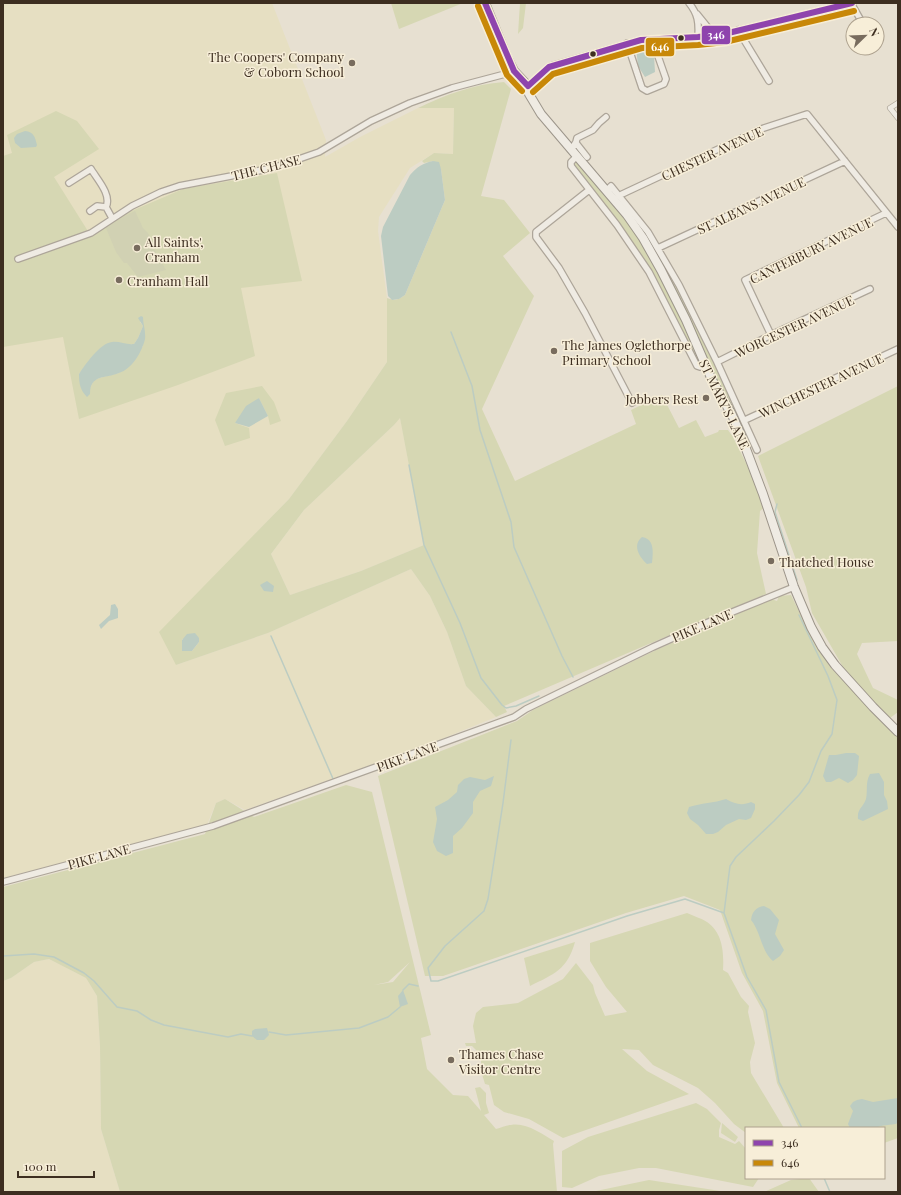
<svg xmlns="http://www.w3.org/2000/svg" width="901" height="1195" font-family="'Playfair Display',serif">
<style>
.farmland{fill:#e6dfc2}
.green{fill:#d6d7b3;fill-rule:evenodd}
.cemetery{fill:#d1d1b3}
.water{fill:#bcccc2}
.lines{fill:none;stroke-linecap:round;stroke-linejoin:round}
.stream{stroke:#bcccc2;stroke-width:1.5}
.pedestrian-casing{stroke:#ada599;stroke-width:6}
.minor-casing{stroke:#ada599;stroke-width:8}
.secondary-casing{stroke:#9c958a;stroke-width:10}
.pedestrian{stroke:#efebe3;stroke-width:4.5}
.minor{stroke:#efebe3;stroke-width:5.5}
.secondary{stroke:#efebe3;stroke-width:8}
.bus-1-casing{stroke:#f7eed8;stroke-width:9}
.bus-2-casing{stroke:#f7eed8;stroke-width:9}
.bus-1{stroke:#8e44ad;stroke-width:6}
.bus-2{stroke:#c88808;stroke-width:6}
.bus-dot{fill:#3d2e20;stroke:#f7eed8;stroke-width:1.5}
.poi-dot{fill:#786c5e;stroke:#f7eed8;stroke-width:1.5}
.labels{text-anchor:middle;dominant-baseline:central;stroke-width:3;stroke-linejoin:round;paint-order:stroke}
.poi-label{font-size:13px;fill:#3d2e20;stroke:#f7eed8;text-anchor:start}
.street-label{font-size:13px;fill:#3d2e20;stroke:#f7eed8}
.line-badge{stroke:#f7eed8;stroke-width:1.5}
.badge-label{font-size:11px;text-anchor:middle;font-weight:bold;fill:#fff}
</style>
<rect width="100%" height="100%" fill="#e7e0d1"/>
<path class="farmland" d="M3,3H272L326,140L325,157L360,137L418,108H454L453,154L434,153L410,168L379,217L378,231L387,298V362L347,421L289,499L255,534L176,665L268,633L411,569L430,596L447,632L466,686L496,717L422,747L245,810L225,799L216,803L207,825L3,878Z
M400,417L424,545L361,571L290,595L271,554L304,510L394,425Z
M49,959L86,978L97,996L100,1046L101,1129L120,1192H3V981L11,978L34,962Z"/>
<path class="green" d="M391,3H463L399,29Z
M520,3H526L523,28L518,34Z
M504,82L511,89L481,196L504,200L530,233L503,256L534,296L482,409L515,481L636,424L631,410L662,395L679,428L696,420L705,437L718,432L719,430H728L733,437L757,485L765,507L760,511L757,553L766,594L504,706L507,712L496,717L466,686L447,632L430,596L411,569L268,633L176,665L159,632L289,499L347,421L387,362V298C395,301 398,300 405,295L445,200L441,169L433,161L424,163L422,161L434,153L453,154L454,108H418C445,95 474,84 504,82ZM400,418L424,545L361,571L290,595L271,554L304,510L394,425ZM199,638V642L192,651L182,650V639Z
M56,111L77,121L99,149L54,177L91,236L127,213L183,189L277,173L302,281L241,288L255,356L178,385L79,419L63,337L3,347V156L12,153L7,135ZM143,319V346L119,373L103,377L94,380L90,388L79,374L89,361L118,342L128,345L134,344L138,338L143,326L140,322Z
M576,161H580L621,211L660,272L701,360L700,362H696L660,289L573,164Z
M646,233C683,295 713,360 744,426L743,428H742L708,365L645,234Z
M262,386L274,402L281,421L270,425L268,416L259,398L235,423L249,428L250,438L225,446L215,420L226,393Z
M898,386V641L862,643L857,654L873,688L898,700V712L890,718L847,674L812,613L806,587L758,456Z
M791,595L807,628L831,668L898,738V1138L884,1143V1128H799L777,1083L763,1011L742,973L720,910L684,896L626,913L443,976H425L378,776L517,721L533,710L654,651L771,599L777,601L779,596Z
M346,785L372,792L431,1035L421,1038L427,1069L453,1095L468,1096L481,1111L475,1088L480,1087L486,1093V1103L489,1113L484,1115L496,1129C501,1128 506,1125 511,1125C526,1122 542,1134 554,1141L553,1144L557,1192H120L101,1129L100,1046L97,996L86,978L49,959L34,962L11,978L3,981V887L205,834L216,803L225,799L254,817ZM410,962L393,982L374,985L388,982Z
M687,913C693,916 701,918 707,922C723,933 724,953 723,970L728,973L741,997L749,1006L748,1012L755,1043L750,1062L751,1073L784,1128H746V1133L734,1124L715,1103L698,1088L653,1065L639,1050L622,1049L647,1071L689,1094L563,1138L529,1119L504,1112L494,1105L489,1085L485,1084L481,1071V1060L478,1052L472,1046H466L465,1043H476L473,1026L476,1013L483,1007L518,1003L563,979L576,963L593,985L595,993L605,1016L627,1012L606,987L590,961V943Z
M575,942C567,970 554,974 530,986L524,958Z
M696,1103L707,1109L721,1123L719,1130V1137L735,1144L739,1141L746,1149V1178H759L753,1187L656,1168H639L599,1176L572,1188L562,1187V1151L588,1137Z
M722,1123L738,1137L735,1142L721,1133Z
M809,1178L819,1192H764L791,1180Z
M649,1180L727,1192H591Z"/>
<path class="cemetery" d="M135,211L143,228L148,233L152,241L154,249L166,270L138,277L127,263H124L116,252L106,228L125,216Z"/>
<path class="water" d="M646,46L654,56L655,72L645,77L638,66L636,47Z
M25,131C34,132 35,137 37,145L36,147L21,148L15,143L14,138L17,134Z
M433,161L439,162L441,169L445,200L405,295L399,299L392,300L388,296L381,236L383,227L410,175C417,167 423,163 433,161Z
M141,316L143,317C143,325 146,331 145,339C142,352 132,369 119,373C105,379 90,374 90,394L87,397C80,390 79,383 79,374C85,365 100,343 112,342C120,341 126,345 134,344L138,338L143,326L138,318Z
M259,398L268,416L249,427L235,423L246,406Z
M642,537C655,539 653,553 652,563L647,564C639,557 632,545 642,537Z
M267,581L274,586L273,592L264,591L260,585Z
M115,604L118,609V618L109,621L101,629L99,625L110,615L111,605Z
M195,633L199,638V642L192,651H182V640L187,634Z
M846,753H855L859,756L857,775L853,780L848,783L839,778L831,782H826L823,776L829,755H836Z
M879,773L884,782V795L887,801L888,809L863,821L858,819C857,808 863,808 866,799C868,790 865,783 870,774Z
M494,776L491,786L480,791L473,802V813L462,828L453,836V853L446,856L437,851L433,842L437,819L435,807L448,800L457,792L458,785L464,779L470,777L485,780Z
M726,799C735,804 742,806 751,802L755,804V809L751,818L746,820L739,819L726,825L718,832L713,834H706L698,825L690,819L687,813L689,807C701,803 714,803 726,799Z
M764,906L770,909L779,920L775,934L784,950L780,956L773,961C761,951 761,932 751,920C752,912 756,907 764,906Z
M403,990L408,1004L400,1007L398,996Z
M267,1028L269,1035L264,1040H257L252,1036V1031L255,1029Z
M898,1098V1123C891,1126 882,1124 876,1128H850L848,1124L853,1111L850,1106L853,1102L857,1100L862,1099L873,1102Z"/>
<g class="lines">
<path class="stream" d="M451,332L472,386L480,430L511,522L514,547L562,656L573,677
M409,465L424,545L460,623L481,678L502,705L506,708L516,706L539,696
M777,504L775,512L797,580
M799,615L828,676L837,700L832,734L821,751L809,782L799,795L774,821L736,857L730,866L724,913L747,977L766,1010L779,1082L802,1128
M271,636L334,781
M511,740L503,803L488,899L484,911L445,946L428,968L431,981H438L627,916L685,899L724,913
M3,956L34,954L54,957L84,973L94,981L117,1007L137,1011L151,1020L164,1025L228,1037L241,1034L252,1036
M403,990L409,984L418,986
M269,1032L286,1035L359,1028L388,1017L400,1007
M824,1178L830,1192"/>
<g class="pedestrian-casing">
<path id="pedestrian" d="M898,103L890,108L898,118"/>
</g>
<g class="minor-casing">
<path id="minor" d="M689,3C698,14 699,23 698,37
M851,3L863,24
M697,14L714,35
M738,30L769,81
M627,43L642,88L647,91L664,84L666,79L652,39
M528,86L549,67L554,65L641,40L698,37L724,34L852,3
M576,143L587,157
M571,150L576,142L577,138L593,130L599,123L606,117
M577,156L571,162V166L617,225L649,272L697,366L700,367L705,365
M69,183L91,169C97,179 112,195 106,207L112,218
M589,190L536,232V237L559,268L585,313L632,403
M607,190L611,186L648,232L679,285L717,362L757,450
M618,196L761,129L807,114L898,227
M90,211L97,206L106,207
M658,248L845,161
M18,259L91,233L132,206L161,192L179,186L273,168L319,152L371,121L410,103L452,88L509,73L514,71
M771,335L745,280L886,213
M717,362L771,335L870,289
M745,420L898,349
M3,882L213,826L514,717L526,709L653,647L720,617L794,587"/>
</g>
<g class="secondary-casing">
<path id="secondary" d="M485,3L507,57L514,71L528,86L529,94L541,114L627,215L643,238L661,270L686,320L712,380L732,415L740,433L763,494L794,587L811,627L822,647L835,665L873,707L898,732"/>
</g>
<use href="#pedestrian" class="pedestrian"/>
<use href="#minor" class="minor"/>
<use href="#secondary" class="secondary"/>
<g class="bus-1-casing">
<path id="bus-1" d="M485,3L514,71L528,86
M528,86L549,67L641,40L698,37L724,34L852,3"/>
</g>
<g class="bus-2-casing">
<path id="bus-2" d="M478,6L507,75L522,91
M533,92L553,74L642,48L698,45L725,42L854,11"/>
</g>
<use href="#bus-1" class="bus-1"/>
<use href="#bus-2" class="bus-2"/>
</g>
<g class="bus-dot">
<circle cx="681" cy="38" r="3.5"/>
<circle cx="593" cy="54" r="3.5"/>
</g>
<g class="poi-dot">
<circle cx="352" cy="63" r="4"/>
<circle cx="137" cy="248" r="4"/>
<circle cx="119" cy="280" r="4"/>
<circle cx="554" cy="351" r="4"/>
<circle cx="706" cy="398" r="4"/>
<circle cx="771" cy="561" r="4"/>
<circle cx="451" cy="1060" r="4"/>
</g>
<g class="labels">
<g class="poi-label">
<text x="344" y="56" text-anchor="end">The Coopers' Company<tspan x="344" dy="15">&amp; Coborn School</tspan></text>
<text x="145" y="241">All Saints',<tspan x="145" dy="15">Cranham</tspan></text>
<text x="127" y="280">Cranham Hall</text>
<text x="562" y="344">The James Oglethorpe<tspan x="562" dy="15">Primary School</tspan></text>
<text x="698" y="398" text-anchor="end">Jobbers Rest</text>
<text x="779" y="561">Thatched House</text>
<text x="459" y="1053">Thames Chase<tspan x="459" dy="15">Visitor Centre</tspan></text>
</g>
<g class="street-label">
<text transform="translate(712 153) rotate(-25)">CHESTER AVENUE</text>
<text transform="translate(266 167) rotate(-14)">THE CHASE</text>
<text transform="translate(751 205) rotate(-25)">ST ALBANS AVENUE</text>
<text transform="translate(811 250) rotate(-26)">CANTERBURY AVENUE</text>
<text transform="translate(794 326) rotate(-25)">WORCESTER AVENUE</text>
<text transform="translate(821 385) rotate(-25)">WINCHESTER AVENUE</text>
<text transform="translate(725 404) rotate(64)">ST MARY'S LANE</text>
<text transform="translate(702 625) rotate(-23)">PIKE LANE</text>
<text transform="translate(407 756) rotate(-20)">PIKE LANE</text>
<text transform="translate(99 856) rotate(-15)">PIKE LANE</text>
</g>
</g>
<g class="line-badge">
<rect x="701" y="25" width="30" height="20" rx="4" fill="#8e44ad"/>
<rect x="645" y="37" width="30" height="20" rx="4" fill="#c88808"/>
</g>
<g class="badge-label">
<text x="716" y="39">346</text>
<text x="660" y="51">646</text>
</g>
<rect width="901" height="1195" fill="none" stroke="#3d2e20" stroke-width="8"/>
<rect x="745" y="1127" width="140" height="52" fill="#f7eed8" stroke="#ada18e"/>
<rect x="753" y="1140" width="20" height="6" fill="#8e44ad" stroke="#ada18e"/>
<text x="781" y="1147" font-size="12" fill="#3d2e20">346</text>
<rect x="753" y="1160" width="20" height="6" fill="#c88808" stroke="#ada18e"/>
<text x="781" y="1167" font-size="12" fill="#3d2e20">646</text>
<g transform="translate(865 36) rotate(67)"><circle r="19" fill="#f7eed8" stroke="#ada18e"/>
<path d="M0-3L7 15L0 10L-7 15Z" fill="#786c5e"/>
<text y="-6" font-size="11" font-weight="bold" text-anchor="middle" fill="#3d2e20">N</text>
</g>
<path d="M18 1171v6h76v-6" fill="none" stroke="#3d2e20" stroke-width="2"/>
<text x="24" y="1171" font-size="12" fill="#3d2e20" stroke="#f7eed8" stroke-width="3" paint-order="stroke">100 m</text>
</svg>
